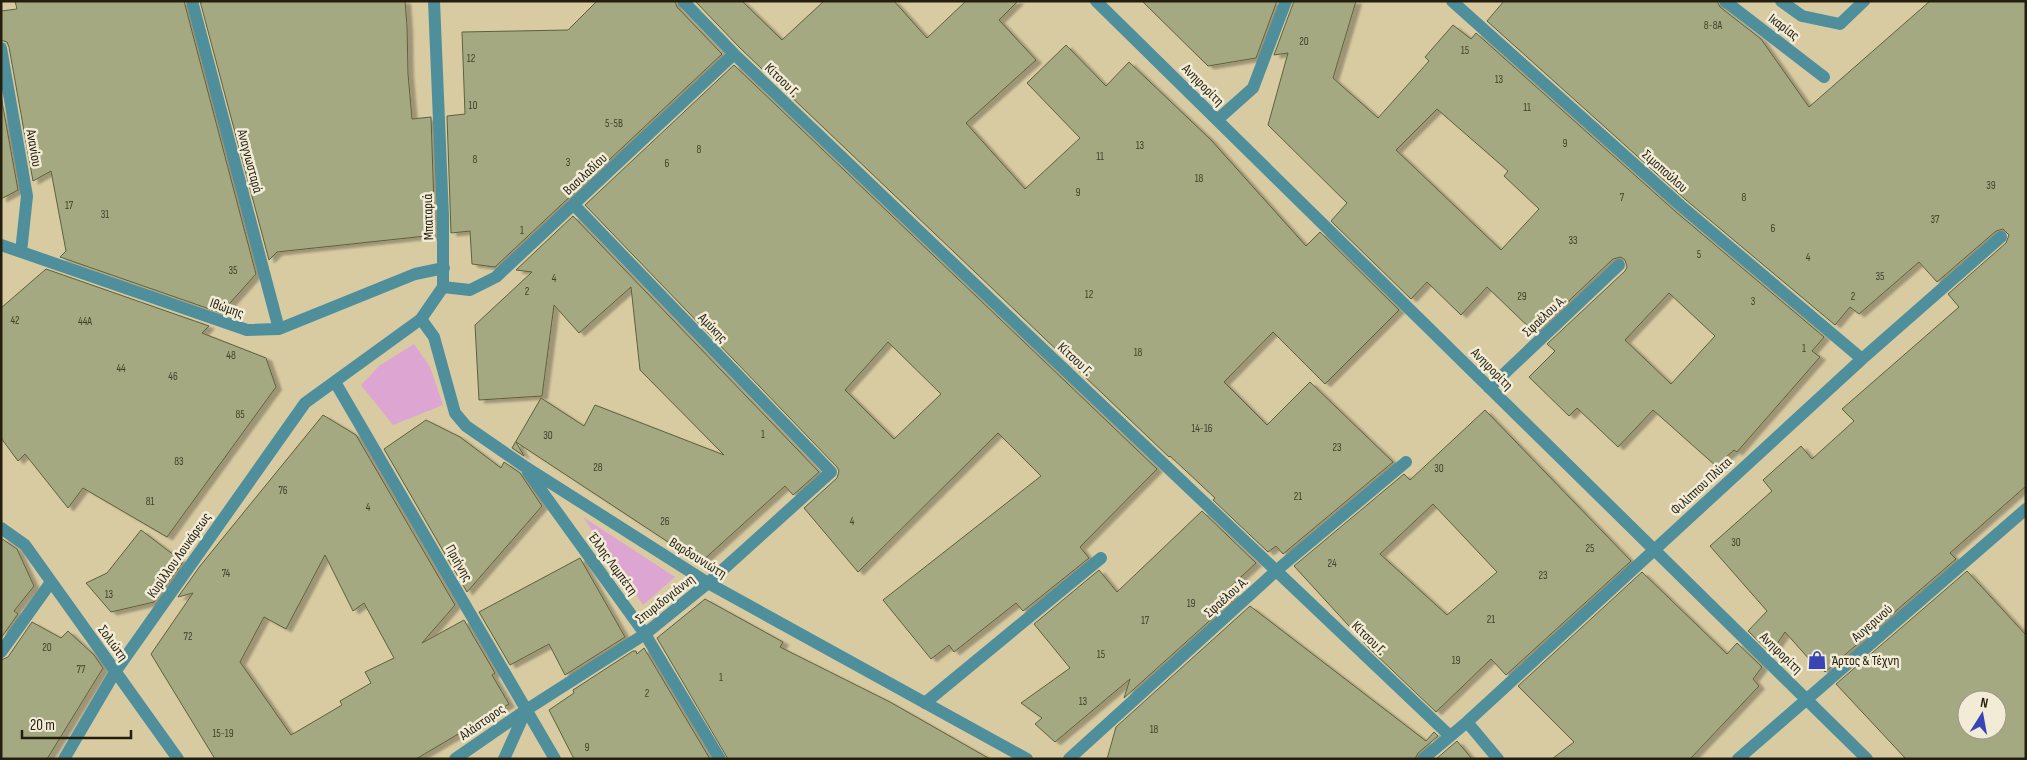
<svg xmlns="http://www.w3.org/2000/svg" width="2027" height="760" font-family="'Sofia Sans Condensed',sans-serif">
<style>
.green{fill:#dca5d2}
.building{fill:#a5a981;stroke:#5d613b;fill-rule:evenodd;filter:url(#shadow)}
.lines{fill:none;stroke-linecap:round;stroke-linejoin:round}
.pedestrian{stroke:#4f8f9c;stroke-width:12}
.minor{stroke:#4f8f9c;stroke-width:12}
.tertiary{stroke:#4f8f9c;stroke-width:12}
.labels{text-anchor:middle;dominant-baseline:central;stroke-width:5;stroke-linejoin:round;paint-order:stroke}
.number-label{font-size:11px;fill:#44412b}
.street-label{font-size:14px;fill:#231e0e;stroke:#f2ecd7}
.poi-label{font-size:14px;fill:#231e0e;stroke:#f2ecd7;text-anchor:start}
</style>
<defs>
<filter id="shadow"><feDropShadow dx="5.5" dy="3" stdDeviation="1" flood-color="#0004"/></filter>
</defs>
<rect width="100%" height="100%" fill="#d8cba2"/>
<path class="green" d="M414,344L430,367L443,405L393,425L361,385L379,366Z
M583,517L675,577L643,605Z"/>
<path class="building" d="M15,1H184L256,274L221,313L60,257L66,251L51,171L33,181L9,47L7,42L1,40V11L17,9Z
M200,1H405L407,26L408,74L412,119L431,117L435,235L277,252L269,260Z
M597,1H675L677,7L722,54L495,267L472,264L470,231L451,233L447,116L465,114L462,32L568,30Z
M695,1H742L782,40L824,1H894L927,38L966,1H1018L999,20L1036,60L966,123L1025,189L1080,138L1027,83L1066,45L1106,86L1129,62L1211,140L1306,246L1320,232L1399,310L1325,384L1273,332L1224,382L1267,425L1310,382L1393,462L1283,554L1276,546L1268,552L1213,500L1215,498L1170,456L1169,457L740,48Z
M1142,1H1277L1256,58L1208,66Z
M1294,1H1356L1333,78L1378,118L1429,61L1425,57L1453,25L1471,39L1476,33L1676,212L1824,337L1812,351L1820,357L1737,452L1734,450L1716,466L1653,410L1618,447L1577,408L1569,416L1529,377L1555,351L1547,344L1625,271L1627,267L1625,260L1621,257L1613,259L1535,333L1487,287L1461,315L1427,282L1411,299L1331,221L1347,203L1268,125L1288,53L1274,55ZM1437,109L1508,171L1504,176L1539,209L1501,250L1396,150ZM1669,293L1715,336L1671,384L1625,340Z
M1504,1H1717L1720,7L1761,39L1809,107L1930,1H2026V486L1950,553L1956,559L1825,672L1819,666L1817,668L1785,632L1771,653L1748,631L1767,611L1710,546L1772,491L1763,480L1801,446L1812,459L1854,421L1842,409L1959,307L1948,294L2006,243L2009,235L2003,229L1996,231L1937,282L1919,262L1859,314L1850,307L1835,325L1686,200L1487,21Z
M734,65L1157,469L1080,547L1089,558L1023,611L1016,603L954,652L949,645L931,659L883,600L1041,476L998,433L858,572L804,508L837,478L839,471L837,467L585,205ZM888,342L941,394L894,439L845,390Z
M1,96L18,190L1,199Z
M573,216L819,472L793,495L785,486L700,563L516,442L524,456L512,448L541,398L584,426L595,405L724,455L640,370L631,287L579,333L554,305L542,396L479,400L475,325L532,272L516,270Z
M46,269L209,326L202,333L266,358L276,387L167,537L83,488L68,508L25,454L18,461L1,438V308Z
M1485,410L1631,561L1506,675L1491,659L1436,712L1370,649L1294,566L1404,474L1410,480ZM1433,504L1497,572L1447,615L1380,554Z
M323,415L356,435L455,605L422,643L464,620L495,673L492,675L509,704L416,759H215L151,654L193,593L178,597L200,566ZM325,555L353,611L364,603L394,658L365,672L371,683L340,701L342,705L291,735L240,662L264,617L286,629Z
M426,420L460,437L501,468L504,462L520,473L542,506L467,592L384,449Z
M1202,511L1256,563L1228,589L1237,596L1124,698L1130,679L1055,742L1035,724L1042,718L1021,703L1070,668L1034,624L1099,570L1117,592Z
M141,530L183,562L154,602L111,612L86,583L107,573Z
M1,538L17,549L34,586L14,611L18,614L1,638Z
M580,558L625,637L565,675L549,644L510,665L479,612Z
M1967,571L2026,635V759H1906L1836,684ZM1967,700H1997V730H1967Z
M1642,572L1727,654L1737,643L1762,667L1753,679L1759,686L1690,759H1552L1574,742L1518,686Z
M705,599L783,642L780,647L890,702L990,759H728L657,638Z
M1250,606L1426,741L1434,732L1438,736L1418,753L1415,759H1107L1116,727Z
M32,622L61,638L68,631L94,655L103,668L47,759H1V660L8,657Z
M644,648L710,759H574L549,710L574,693L573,690L633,651H636L637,654Z
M1457,741L1472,759H1436Z"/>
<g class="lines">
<path class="pedestrian" d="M925,703L1101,558"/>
<path class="minor" d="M192,1L279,329
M683,1L734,54L1004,312L1450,736
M1096,1L1867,759
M1452,1L1681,206L1862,359
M1725,1L1824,77
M1781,1L1802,16L1840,24L1864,1
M1,48L27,196L21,252
M1217,120L1253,88L1286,1
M1,245L247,330L279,329L415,274L444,268
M443,287L470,290L496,277L734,54
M421,319L434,337L455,413L466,426L524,466L708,583L1027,759
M335,382L555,759
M1489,388L1619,265
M528,472L645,634L720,759
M1,528L25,545L178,759
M1,652L51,582
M1467,722L1498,759
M455,759L526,710L645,634L708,583L831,472L574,205
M504,759L526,710
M1069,759L1277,570L1406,462
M1423,759L1467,722L1862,359L2001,237
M1738,759L2026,509"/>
<path class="tertiary" d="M64,759L115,672L305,403L421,319L443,287V216L434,1"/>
</g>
<defs>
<g id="shop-bare" transform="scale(1.5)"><path d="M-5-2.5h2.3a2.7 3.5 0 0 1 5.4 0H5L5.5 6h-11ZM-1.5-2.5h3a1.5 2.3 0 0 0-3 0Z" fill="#3944b7" stroke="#f2ecd7" stroke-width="2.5" paint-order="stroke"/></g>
</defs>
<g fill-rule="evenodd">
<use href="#shop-bare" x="1817" y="660"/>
</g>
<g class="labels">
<g class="number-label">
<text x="1713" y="25">8-8Α</text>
<text x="1304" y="41">20</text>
<text x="1465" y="50">15</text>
<text x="471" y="58">12</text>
<text x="1499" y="79">13</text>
<text x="473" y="105">10</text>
<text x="1527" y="107">11</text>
<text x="614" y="123">5-5Β</text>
<text x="1565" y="143">9</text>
<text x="1140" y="145">13</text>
<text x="699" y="149">8</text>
<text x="1100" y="156">11</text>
<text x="475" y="159">8</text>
<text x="568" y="162">3</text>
<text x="667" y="163">6</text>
<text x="1199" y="178">18</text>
<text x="1991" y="185">39</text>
<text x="1078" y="192">9</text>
<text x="1622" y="197">7</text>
<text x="1744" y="197">8</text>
<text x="69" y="205">17</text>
<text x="105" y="214">31</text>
<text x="1935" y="219">37</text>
<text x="1773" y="228">6</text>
<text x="522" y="230">1</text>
<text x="1573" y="240">33</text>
<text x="1699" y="254">5</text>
<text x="1808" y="257">4</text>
<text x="233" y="270">35</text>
<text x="1880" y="276">35</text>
<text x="554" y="278">4</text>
<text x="527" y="291">2</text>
<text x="1089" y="294">12</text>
<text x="1522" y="296">29</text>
<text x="1853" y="296">2</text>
<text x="1753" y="301">3</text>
<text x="15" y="320">42</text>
<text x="85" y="321">44Α</text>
<text x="1804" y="348">1</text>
<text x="1138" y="352">18</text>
<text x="231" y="355">48</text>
<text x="121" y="368">44</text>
<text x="173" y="376">46</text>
<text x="240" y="414">85</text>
<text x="1202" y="428">14-16</text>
<text x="763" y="434">1</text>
<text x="548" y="435">30</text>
<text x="1337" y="447">23</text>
<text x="179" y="461">83</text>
<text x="598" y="467">28</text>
<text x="1439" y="468">30</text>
<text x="283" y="490">76</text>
<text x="1298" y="496">21</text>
<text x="150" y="501">81</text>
<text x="368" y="507">4</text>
<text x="665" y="521">26</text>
<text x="852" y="521">4</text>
<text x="1736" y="542">30</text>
<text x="1590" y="548">25</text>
<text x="1332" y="563">24</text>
<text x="226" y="573">74</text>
<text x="1543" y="575">23</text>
<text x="109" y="594">13</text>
<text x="1191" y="603">19</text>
<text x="1491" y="619">21</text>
<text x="1145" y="620">17</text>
<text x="188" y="636">72</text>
<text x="47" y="647">20</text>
<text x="1101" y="654">15</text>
<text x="1456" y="660">19</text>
<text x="81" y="669">77</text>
<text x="721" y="677">1</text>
<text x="647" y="693">2</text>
<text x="1083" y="701">13</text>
<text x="1154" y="729">18</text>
<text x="223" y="733">15-19</text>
<text x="587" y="747">9</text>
</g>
<g class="street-label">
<text transform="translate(1784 27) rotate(37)">Ικαρίας</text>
<text transform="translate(782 80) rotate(44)">Κίτσου Γ.</text>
<text transform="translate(1203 85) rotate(45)">Ανηφορίτη</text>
<text transform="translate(34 148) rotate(80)">Ανανίου</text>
<text transform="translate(250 161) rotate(75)">Αναγνωσταρά</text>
<text transform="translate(1665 171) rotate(42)">Σιμοπούλου</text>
<text transform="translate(585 174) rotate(-43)">Βασιλαδίου</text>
<text transform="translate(428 217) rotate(-92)">Μπαταριά</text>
<text transform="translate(227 308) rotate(19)">Ιθώμης</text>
<text transform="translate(1544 316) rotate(-43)">Σφαέλου Α.</text>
<text transform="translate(713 328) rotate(46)">Αμύκης</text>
<text transform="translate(1075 359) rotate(43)">Κίτσου Γ.</text>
<text transform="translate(1492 369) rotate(45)">Ανηφορίτη</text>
<text transform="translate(1701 486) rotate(-43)">Φιλίππου Πλύτα</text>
<text transform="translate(179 555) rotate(-55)">Κυρίλλου Λουκάρεως</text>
<text transform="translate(698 558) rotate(32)">Βαρδουνιώτη</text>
<text transform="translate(459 563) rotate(60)">Πριήνης</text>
<text transform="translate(613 564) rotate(54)">Έλλης Λαμπέτη</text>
<text transform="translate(1226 597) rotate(-42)">Σφαέλου Α.</text>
<text transform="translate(665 599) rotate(-38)">Σπυριδογιάννη</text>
<text transform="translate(1872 623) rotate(-41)">Αυγερινού</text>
<text transform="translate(1369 638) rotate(44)">Κίτσου Γ.</text>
<text transform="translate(113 643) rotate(54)">Σολιώτη</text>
<text transform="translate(1781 653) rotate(44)">Ανηφορίτη</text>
<text transform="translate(482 722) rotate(-35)">Αλάστορος</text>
</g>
<g class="poi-label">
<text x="1832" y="660">Άρτος &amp; Τέχνη</text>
</g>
</g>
<rect width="2027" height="760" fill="none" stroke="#231e0e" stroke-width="5"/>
<g transform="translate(1982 715) rotate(11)"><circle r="24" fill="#f2ecd7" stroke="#9f9a87"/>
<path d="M0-4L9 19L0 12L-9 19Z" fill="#3944b7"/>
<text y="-8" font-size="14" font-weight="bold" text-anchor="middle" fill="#231e0e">N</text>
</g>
<path d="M22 730v8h109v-8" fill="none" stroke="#231e0e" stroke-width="2.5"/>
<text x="30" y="730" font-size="15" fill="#231e0e" stroke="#f2ecd7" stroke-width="4" paint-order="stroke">20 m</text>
</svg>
